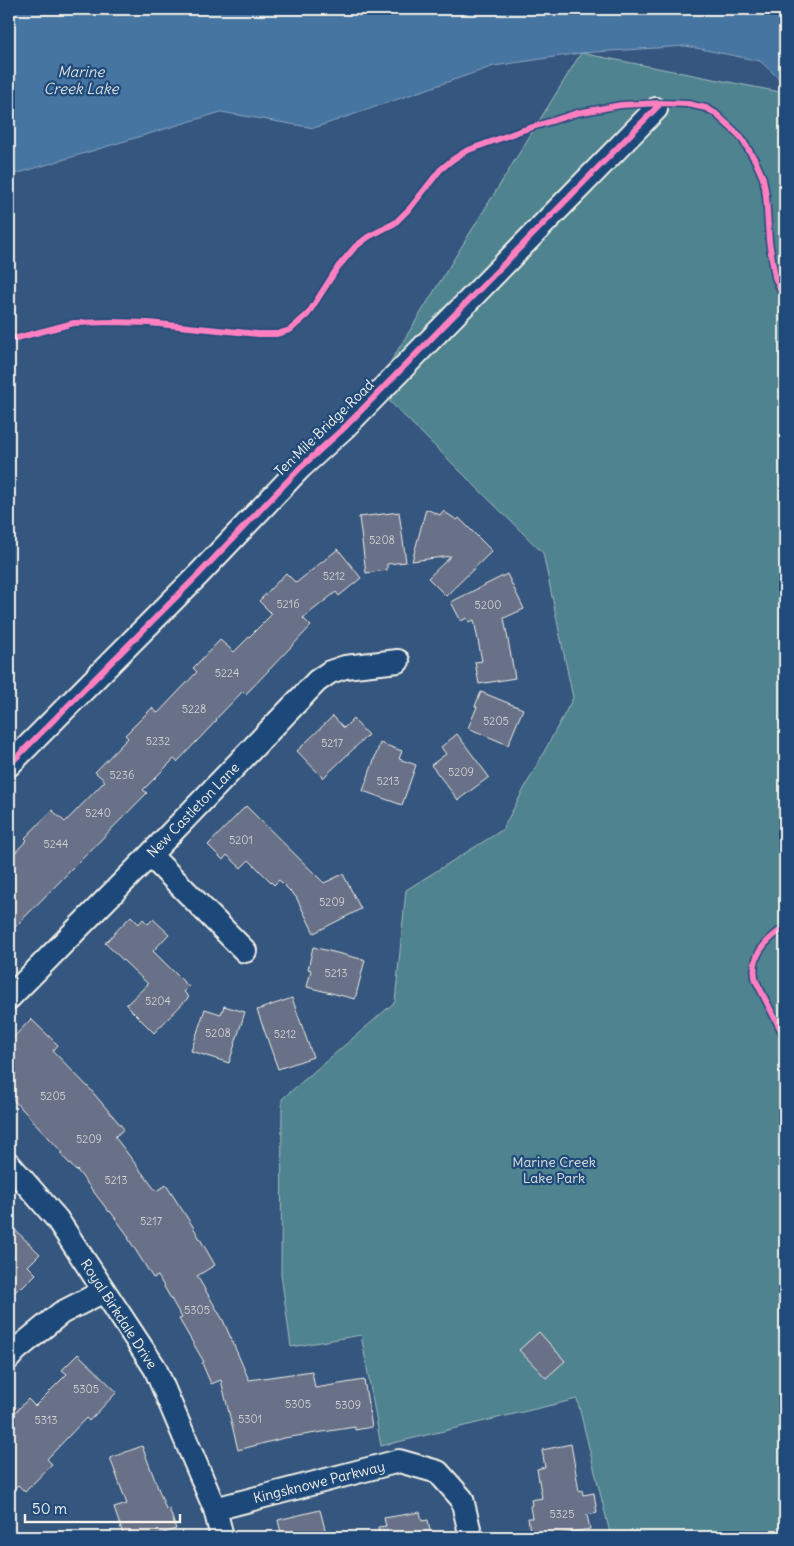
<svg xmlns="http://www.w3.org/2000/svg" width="794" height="1546" font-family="Delius,sans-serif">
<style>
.green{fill:#508390;stroke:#a2babc}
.water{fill:#4774a2;stroke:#8ca6be}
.building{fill:#677188;stroke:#f4f1e8}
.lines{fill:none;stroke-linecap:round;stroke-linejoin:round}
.minor-casing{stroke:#f4f1e8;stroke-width:26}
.minor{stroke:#1f4a7a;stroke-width:22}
.cycleway-casing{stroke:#1f4a7a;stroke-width:9}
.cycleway{stroke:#ff80c0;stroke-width:6}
.labels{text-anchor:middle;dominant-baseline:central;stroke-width:4.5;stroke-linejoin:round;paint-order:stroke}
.number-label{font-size:11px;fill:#d1d1d0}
.street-label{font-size:14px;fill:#f4f1e8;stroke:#1f4a7a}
.park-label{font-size:14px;fill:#dbe0db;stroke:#1f4a7a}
.water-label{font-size:15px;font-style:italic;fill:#dadede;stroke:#1f4a7a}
</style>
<rect width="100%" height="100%" fill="#35567e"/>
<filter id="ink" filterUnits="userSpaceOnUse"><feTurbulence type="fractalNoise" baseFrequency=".02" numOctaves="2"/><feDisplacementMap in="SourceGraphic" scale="10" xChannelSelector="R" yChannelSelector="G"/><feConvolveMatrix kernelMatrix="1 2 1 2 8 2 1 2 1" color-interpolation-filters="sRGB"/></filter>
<g filter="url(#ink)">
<path class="green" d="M581,53L785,93V1537H611L577,1399L381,1446L361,1335L291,1347L281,1274L282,1099L395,1002L406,890L502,830L573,698L543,553L375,387Z"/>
<path class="water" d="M9,9H785V84L760,61L686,46L581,53L494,66L314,128L221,112L9,176Z"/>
<path class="building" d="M426,509L440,515L443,511L457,520L459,518L492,551L446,596L428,578L451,556L412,561Z
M399,512L406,562L387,564V570L366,573L359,517Z
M338,549L361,578L339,596L336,592L303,618L311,626L246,694L243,691L216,719L217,720L177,762L174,759L143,790L147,793L9,933V859L27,840L25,838L52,810L65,822L105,781L95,772L128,738L125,735L152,708L158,713L197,672L193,668L220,640L234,652L272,614L259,601L286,573L296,583Z
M507,574L524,609L504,618L515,678L479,684L475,662L482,661L474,620L469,622L467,618L461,621L451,602Z
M481,692L523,709L508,745L468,728L477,707L475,706Z
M333,716L344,728L353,719L368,735L323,778L297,751Z
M457,734L489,777L458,800L431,765L446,754L441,747Z
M380,743L402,751L399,759L416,765L402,805L363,791Z
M246,806L324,883L343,874L361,909L314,933L296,897L279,880L274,885L249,860L241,868L227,855L223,860L208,845Z
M131,916L139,924L143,919L148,924L153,919L169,934L153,951L189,987L184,992L189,997L154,1033L126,1005L148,984L105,943Z
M313,947L365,960L355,999L307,987L311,970L308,969Z
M292,998L313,1057L278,1069L257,1010Z
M224,1006L245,1012L229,1063L191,1051L205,1009L221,1014Z
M31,1019L58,1045L53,1051L89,1088L124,1129L115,1137L156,1191L166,1185L192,1225L215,1265L197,1276L223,1320L249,1380L312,1371L315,1388L364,1380L372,1427L355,1430V1427L284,1438L238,1450L221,1380L211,1384L202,1363L204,1362L179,1319L182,1318L158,1276L153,1278L128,1238L129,1237L110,1211L109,1212L77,1170L76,1171L61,1154L63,1153L9,1095V1042Z
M9,1224L40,1254L28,1266L36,1274L22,1288L20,1287L9,1298Z
M539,1332L565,1361L546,1378L519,1350Z
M78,1354L117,1392L89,1421L86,1418L47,1459L52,1464L25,1492L18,1485L9,1494V1419L28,1399L35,1406L67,1374L62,1370Z
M571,1444L579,1491L582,1490L583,1495L594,1493L597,1513L587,1515L590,1529L545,1537H531L528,1518H532L530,1506L532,1505L531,1500L542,1498L537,1469L545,1467L542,1450Z
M142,1446L166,1509L169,1508L176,1529L151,1537H124L114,1508L127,1504L110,1458Z
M320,1510L327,1537H282L278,1520Z
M420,1512L422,1521L428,1520L431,1537H379L378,1527L386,1526L384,1518Z"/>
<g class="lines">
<g class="minor-casing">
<path id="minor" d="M9,765L198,575L300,468L345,427L656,109
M150,855L245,951
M9,998L150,855L317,681L330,672L345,667L398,661
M9,1164L57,1219L155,1368L215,1509L222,1537
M9,1358L16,1350L61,1313L104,1291
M215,1509L399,1461L438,1472L462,1499L471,1537"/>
</g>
<use href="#minor" class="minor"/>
<g class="cycleway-casing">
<path id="cycleway" d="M9,340L74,323L112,322L149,323L258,334H277L290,330L308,314L338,267L355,247L368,237L395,223L411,207L440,170L452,160L466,151L520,131L577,113L621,105L661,103L688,104L706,108L715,113L740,136L755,160L763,178L766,195L769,241L775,277L785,301
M9,765L198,575L300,468L345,427L661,103
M785,927C766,940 749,956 756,981L785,1038"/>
</g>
<use href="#cycleway" class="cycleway"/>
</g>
</g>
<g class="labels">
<g class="number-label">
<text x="382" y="540">5208</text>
<text x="334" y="576">5212</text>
<text x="288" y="604">5216</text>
<text x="488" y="605">5200</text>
<text x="227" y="673">5224</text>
<text x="194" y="709">5228</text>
<text x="496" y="721">5205</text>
<text x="158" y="741">5232</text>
<text x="332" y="743">5217</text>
<text x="461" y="772">5209</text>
<text x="122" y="775">5236</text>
<text x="388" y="781">5213</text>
<text x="98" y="813">5240</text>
<text x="241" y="840">5201</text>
<text x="56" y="844">5244</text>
<text x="332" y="902">5209</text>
<text x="336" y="973">5213</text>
<text x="158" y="1001">5204</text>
<text x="218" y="1033">5208</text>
<text x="285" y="1034">5212</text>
<text x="53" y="1096">5205</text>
<text x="89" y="1139">5209</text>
<text x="116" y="1180">5213</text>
<text x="151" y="1221">5217</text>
<text x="197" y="1310">5305</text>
<text x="86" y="1389">5305</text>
<text x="298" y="1404">5305</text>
<text x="348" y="1405">5309</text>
<text x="250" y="1419">5301</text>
<text x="46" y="1420">5313</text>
<text x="562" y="1514">5325</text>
</g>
<g class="street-label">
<text transform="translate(324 428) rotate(-44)">Ten Mile Bridge Road</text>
<text transform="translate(193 810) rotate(-46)">New Castleton Lane</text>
<text transform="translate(119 1314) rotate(57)">Royal Birkdale Drive</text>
<text transform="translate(319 1482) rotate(-14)">Kingsknowe Parkway</text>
</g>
<g class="park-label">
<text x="554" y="1162">Marine Creek<tspan x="554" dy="16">Lake Park</tspan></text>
</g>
<g class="water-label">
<text x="81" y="71">Marine<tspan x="81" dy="17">Creek Lake</tspan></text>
</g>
</g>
<rect width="794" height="1546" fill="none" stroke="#1f4a7a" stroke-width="30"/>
<rect x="15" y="15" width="764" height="1516" fill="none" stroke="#f4f1e8" stroke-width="2" filter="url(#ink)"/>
<path d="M25 1514v8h155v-8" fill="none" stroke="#f4f1e8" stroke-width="2.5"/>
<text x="32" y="1514" font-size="15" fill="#f4f1e8" stroke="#1f4a7a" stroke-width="4" paint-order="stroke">50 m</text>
</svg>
